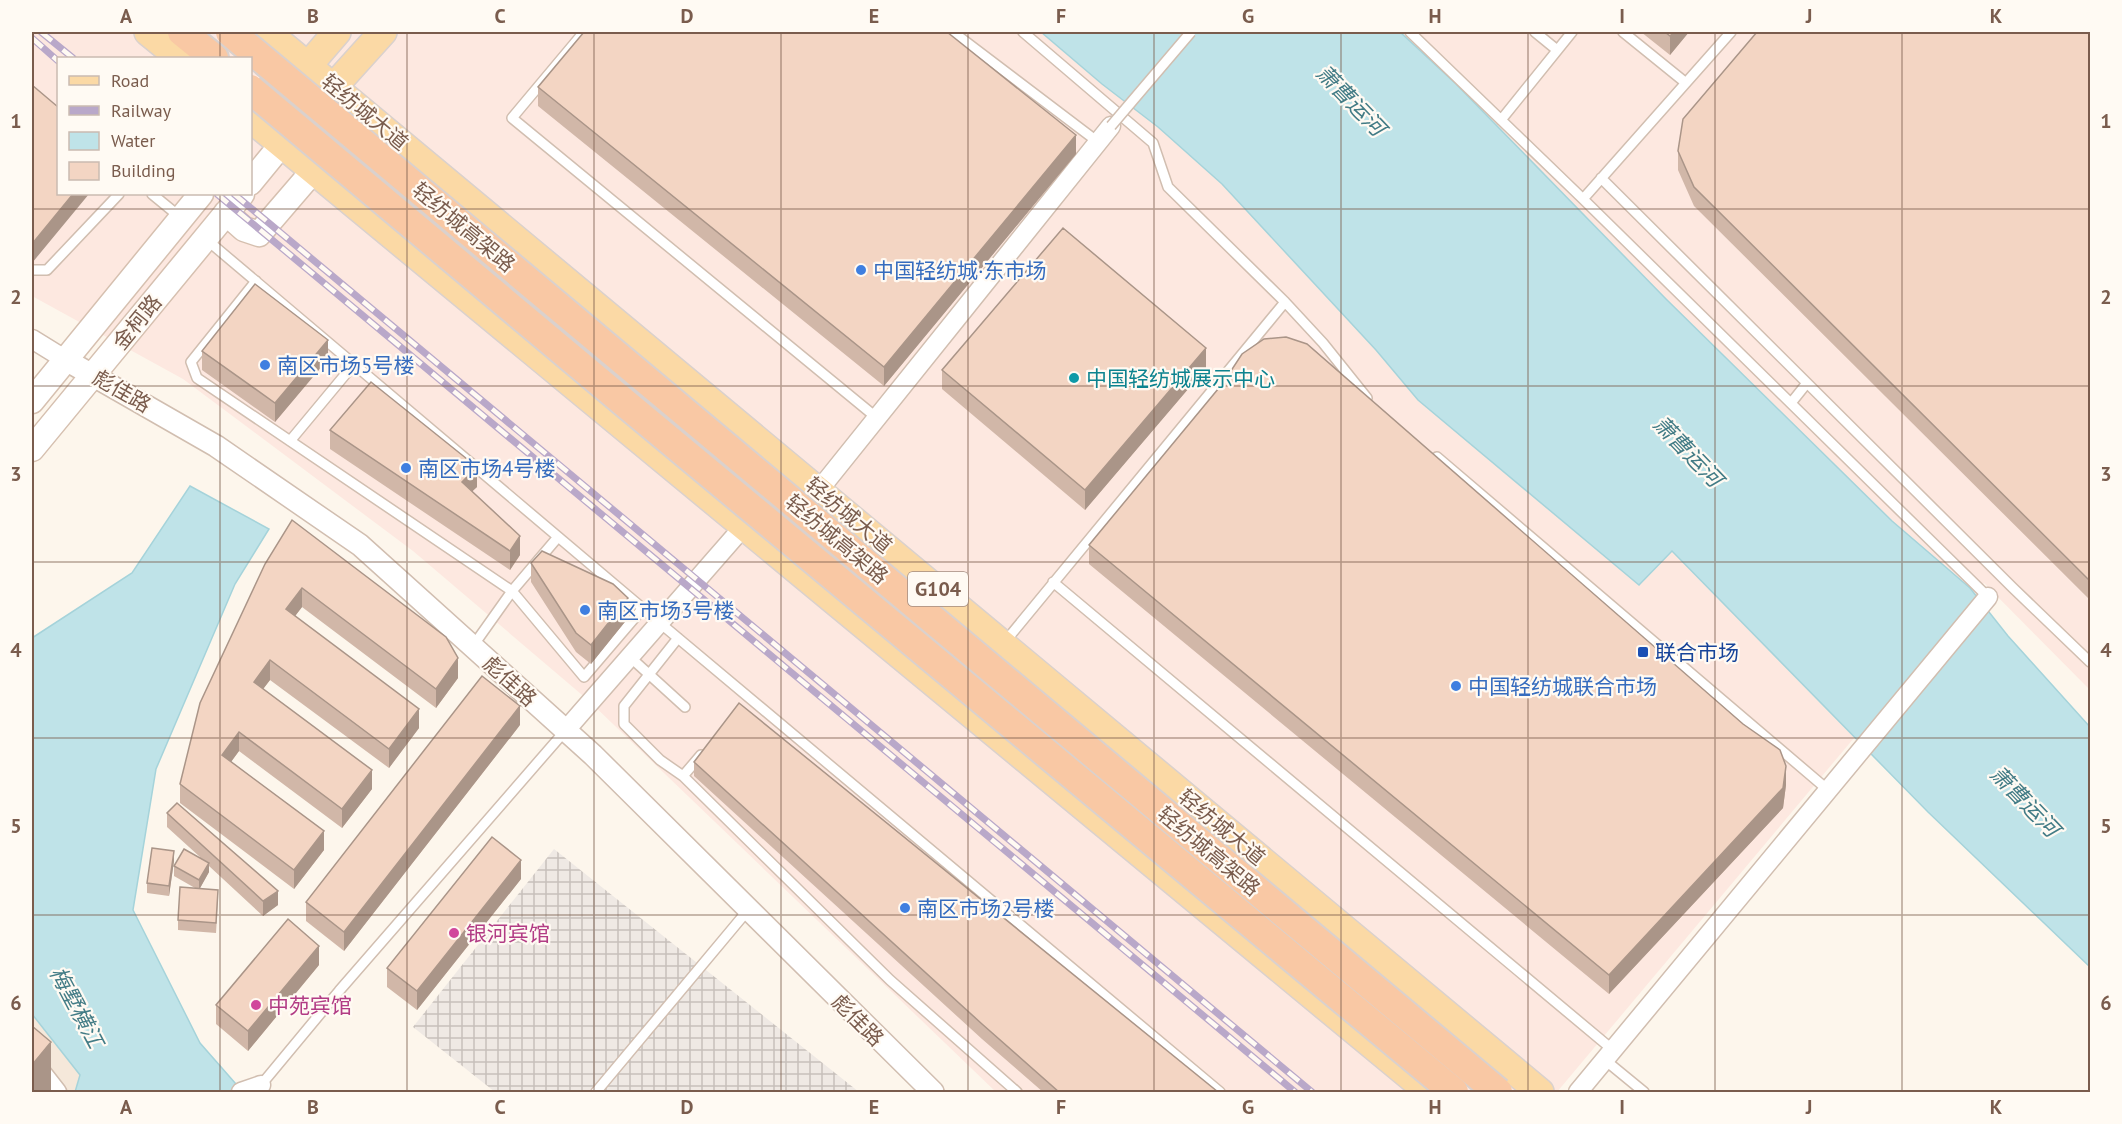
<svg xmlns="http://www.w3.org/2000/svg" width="2122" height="1124" font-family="'PT Sans','Noto Sans SC',sans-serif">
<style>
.residential{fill:#f5e8da}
.commercial{fill:#fde8e0;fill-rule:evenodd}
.industrial{fill:url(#industrial-grid)}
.water{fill:#bfe3e8;stroke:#a5d3da;stroke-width:1.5}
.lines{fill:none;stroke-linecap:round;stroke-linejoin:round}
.service-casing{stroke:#d1beb0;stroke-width:12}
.minor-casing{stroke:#d1beb0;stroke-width:21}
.tertiary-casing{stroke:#d1beb0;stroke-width:24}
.secondary-casing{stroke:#d6c0b0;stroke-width:27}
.primary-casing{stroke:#dad1cd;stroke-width:30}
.trunk-casing{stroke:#dad1cd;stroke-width:32}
.service{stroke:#fff;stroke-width:9}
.minor{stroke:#fff;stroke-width:18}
.tertiary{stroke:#fff;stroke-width:21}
.secondary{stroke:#fff;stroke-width:24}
.primary{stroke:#fbd9a5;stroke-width:27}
.trunk{stroke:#f9c8a4;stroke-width:28}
.rail-casing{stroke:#b9a8c9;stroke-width:7}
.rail{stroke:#fffaf3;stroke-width:4.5;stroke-dasharray:14;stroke-linecap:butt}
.service-bridge-casing{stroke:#d1beb0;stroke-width:12;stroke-linecap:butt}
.trunk-bridge-casing{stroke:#dad1cd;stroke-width:32;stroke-linecap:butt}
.service-bridge{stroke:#fff;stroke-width:9}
.trunk-bridge{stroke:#f9c8a4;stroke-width:28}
.wall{fill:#d1b7a8}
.shaded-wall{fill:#aa9588}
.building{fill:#f3d5c3;stroke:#aa9588;stroke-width:1.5}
.grid{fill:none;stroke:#7a5c4d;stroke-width:1.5;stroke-opacity:0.55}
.shop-dot{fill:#3f7fe0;stroke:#fffaf3;stroke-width:2}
.culture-dot{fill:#0f9aa8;stroke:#fffaf3;stroke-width:2}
.transit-dot{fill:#1a4fb4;stroke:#fffaf3;stroke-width:2}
.hotel-dot{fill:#d1479c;stroke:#fffaf3;stroke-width:2}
.labels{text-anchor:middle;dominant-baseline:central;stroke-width:4.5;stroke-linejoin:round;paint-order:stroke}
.shield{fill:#fffaf3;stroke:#a28b7f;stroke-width:1.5}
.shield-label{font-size:20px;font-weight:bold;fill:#7a5c4d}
.street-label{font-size:21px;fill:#7a5c4d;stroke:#fffaf3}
.shop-label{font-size:21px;fill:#366cbe;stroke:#fffaf3;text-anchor:start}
.culture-label{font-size:21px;fill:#0d838f;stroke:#fffaf3;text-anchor:start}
.transit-label{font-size:21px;fill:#164399;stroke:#fffaf3;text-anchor:start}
.hotel-label{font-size:21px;fill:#b23c85;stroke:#fffaf3;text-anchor:start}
.water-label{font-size:22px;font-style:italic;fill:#437c86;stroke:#fffaf3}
.neatline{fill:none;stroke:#7a5c4d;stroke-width:2}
.grid-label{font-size:20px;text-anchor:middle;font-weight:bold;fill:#7a5c4d}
</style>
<defs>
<pattern id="industrial-grid" width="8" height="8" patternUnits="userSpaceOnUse" patternTransform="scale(1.5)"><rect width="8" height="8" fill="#efe9e4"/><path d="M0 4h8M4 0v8" fill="none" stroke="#c7c0bb"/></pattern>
</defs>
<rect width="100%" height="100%" fill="#fdf6ec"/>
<path class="residential" d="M32,1014L80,1075L75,1092H32Z"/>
<path class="commercial" d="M32,32H2090V690L1984,583L1557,1092H996L588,700L413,551L183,379L32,296ZM58,58H250V194H58Z"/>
<path class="industrial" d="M554,849L859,1092H495L413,1027Z"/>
<path class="water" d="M1041,32H1400L1456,84L1666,299L1892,521L1970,588L2008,636L2090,727V967L1928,812L1672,551L1639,585L1418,400L1376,350L1222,184L1158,127L1102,84Z
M190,486L269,529L235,584L156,769L133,910L200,1043L243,1092H75L80,1075L32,1014V638L132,573Z"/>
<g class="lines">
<g class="service-casing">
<path id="service" d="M584,32L512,118L877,418
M953,32L1098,142
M1023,32L1153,143L1168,187L1285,302L1323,343L1367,398
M1410,32L1583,199L1988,597
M1535,32L1557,50
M1623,32L1686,83
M1501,120L1572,32
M1601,178L2013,588L2090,662
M152,194L180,217
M1583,199L1731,32
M207,240L660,623L1220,1092
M32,270H47L119,194
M256,281L191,362L197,378L512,591L584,677L643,608
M1791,403L1807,383
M290,441L354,364
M1437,457L1828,790
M1053,582L1613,1050
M678,638L624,706V724L660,760L683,776L890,980L1017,1092
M1004,643L1285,302
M473,646L512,591L558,537
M630,657L685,707
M683,776L701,755
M1605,1060L1644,1092
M261,1085L339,991L565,731
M596,1092L748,910"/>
</g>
<g class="minor-casing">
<path id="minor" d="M32,339L66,360
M819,490L1111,126
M565,731L744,526
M32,1060L57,1092
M241,1092L261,1085
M1578,1092L1988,597"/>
</g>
<g class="tertiary-casing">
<path id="tertiary" d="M66,360L216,446L360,545L593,755L933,1092"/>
</g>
<g class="secondary-casing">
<path id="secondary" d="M250,183L282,144
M226,213L244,229L259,234L314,170
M32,401L201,194
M32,449L242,194"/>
</g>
<g class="primary-casing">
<path id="primary" d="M148,32L180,58
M267,32L1540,1092
M250,118L1429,1092
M258,124L337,32
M282,144L383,32"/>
</g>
<g class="trunk-casing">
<path id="trunk" d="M182,32L214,58"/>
</g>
<use href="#service" class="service"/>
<use href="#minor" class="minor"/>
<use href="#tertiary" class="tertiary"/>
<use href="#secondary" class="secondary"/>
<use href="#primary" class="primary"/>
<use href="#trunk" class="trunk"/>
<g class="rail-casing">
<path id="rail" d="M41,32L73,58
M32,38L58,61
M217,194L1295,1092
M234,194L1312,1092"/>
</g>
<use href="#rail" class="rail"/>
<g class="service-bridge-casing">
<path id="service-bridge" d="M1111,126L1191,32"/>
</g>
<g class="trunk-bridge-casing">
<path id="trunk-bridge" d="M230,32L1498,1092
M250,89L626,404L1454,1092"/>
</g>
<use href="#service-bridge" class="service-bridge"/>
<use href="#trunk-bridge" class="trunk-bridge"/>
</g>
<path class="wall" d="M1641,32H1689L1670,55Z
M2091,32V601L1694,206L1678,170V151Z
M538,87L1076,154L884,386L538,106Z
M202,351L328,359L275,422L202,370Z
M1206,368L1085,510L942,389V370Z
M330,430L477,487L472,491L520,555L510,570L330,449Z
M1089,545L1786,785L1783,808L1609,994L1089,564Z
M531,563L628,618L591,664L576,652L531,582Z
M265,564L458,678L436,708L302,607L295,616L419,728L389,768L270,680L263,689L372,789L342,828L239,751L231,762L324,850L294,889L180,803V784Z
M520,725L344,951L306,921V902Z
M694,762L1218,1092H1043L982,1039L694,776Z
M167,813L278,905L263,916L209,866V872L200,888L218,900L216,933L178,930V920L195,888L174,876V866L200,857L167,827Z
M174,861L169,896L147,893V883Z
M521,879L417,1010L387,987V968Z
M319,965L248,1051L216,1024V1005Z"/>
<path class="shaded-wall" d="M1674,32H1689L1670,55V36Z
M1076,135V154L884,386V367Z
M73,194H89L32,263V244Z
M328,340V359L275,422V403Z
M1206,348V368L1085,510V490Z
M477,467V487L462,501V482Z
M520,536V555L510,570V551Z
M302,588V607L286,628V609Z
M628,598V618L591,664V645Z
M458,658V678L436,708V689Z
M270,660V680L254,701V682Z
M520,706V725L344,951V932Z
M419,709V728L389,768V749Z
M239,732V751L222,774V755Z
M1786,766V785L1783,808L1609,994V975Z
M372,770V789L342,828V809Z
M324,831V850L294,889V870Z
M174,851V861L169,896V886Z
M521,860V879L417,1010V991Z
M209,863V872L199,890V880Z
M278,891V905L263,916V901Z
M319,946V965L248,1051V1031Z
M51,1042V1092H32V1065Z"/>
<path class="building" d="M584,32H947L1076,135L884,367L538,87Z
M1665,32H1674L1670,36Z
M1757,32H2091V582L1694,187L1678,151L1683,119Z
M32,85L58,107V194H73L32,244Z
M1063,228L1206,348L1085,490L942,370Z
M255,284L328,340L275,403L202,351Z
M1286,337L1307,344L1743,724L1780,750L1786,766L1783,788L1609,975L1089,545L1223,383L1242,354L1264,339Z
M371,382L477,467L462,482L520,536L510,551L330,430Z
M292,520L446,637L458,658L436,689L302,588L286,609L419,709L389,749L270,660L254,682L372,770L342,809L239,732L222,755L324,831L294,870L180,784L200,703L265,564Z
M542,551L613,584L628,598L591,645L576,633L531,563Z
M482,676L520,706L344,932L306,902Z
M739,703L1218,1092H1059L982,1024L694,762Z
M177,803L278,891L263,901L167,813Z
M492,837L521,860L417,991L387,968Z
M152,848L174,851L169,886L147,883Z
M184,849L209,863L199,880L174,866Z
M180,887L218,890L216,923L178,920Z
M288,919L319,946L248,1031L216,1005Z
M32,1026L51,1042L32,1065Z"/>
<path class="grid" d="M220,32V58M407,32V1092M594,32V1092M781,32V1092M968,32V1092M1154,32V1092M1341,32V1092M1528,32V1092M1715,32V1092M1902,32V1092M220,194V1092M32,209H2090M32,386H2090M32,562H2090M32,738H2090M32,915H2090"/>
<g class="shop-dot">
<circle cx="861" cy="270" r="6"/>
<circle cx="265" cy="365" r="6"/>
<circle cx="406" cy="468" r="6"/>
<circle cx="585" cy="610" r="6"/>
<circle cx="1456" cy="686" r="6"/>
<circle cx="905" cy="908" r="6"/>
</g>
<circle class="culture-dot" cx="1074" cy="378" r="6"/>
<rect class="transit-dot" x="1637" y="646" width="12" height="12" rx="3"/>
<g class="hotel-dot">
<circle cx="454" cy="933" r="6"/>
<circle cx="256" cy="1005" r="6"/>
</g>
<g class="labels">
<rect class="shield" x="908" y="572" width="60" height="34" rx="4.5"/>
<g class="shield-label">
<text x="938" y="589">G104</text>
</g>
<g class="street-label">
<text transform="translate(365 112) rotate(40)">轻纺城大道</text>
<text transform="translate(464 227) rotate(40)">轻纺城高架路</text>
<text transform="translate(137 322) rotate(-51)">金柯路</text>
<text transform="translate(122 391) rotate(30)">彪佳路</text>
<text transform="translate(849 515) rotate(40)">轻纺城大道</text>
<text transform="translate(837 539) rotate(40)">轻纺城高架路</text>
<text transform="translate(510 681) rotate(42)">彪佳路</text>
<text transform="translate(1222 827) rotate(40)">轻纺城大道</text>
<text transform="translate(1209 851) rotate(40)">轻纺城高架路</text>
<text transform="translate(858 1020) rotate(45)">彪佳路</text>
</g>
<g class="shop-label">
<text x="873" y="270">中国轻纺城·东市场</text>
<text x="277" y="365">南区市场5号楼</text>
<text x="418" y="468">南区市场4号楼</text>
<text x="597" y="610">南区市场3号楼</text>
<text x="1468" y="686">中国轻纺城联合市场</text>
<text x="917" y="908">南区市场2号楼</text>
</g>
<g class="culture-label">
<text x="1086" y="378">中国轻纺城展示中心</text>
</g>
<g class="transit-label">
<text x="1655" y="652">联合市场</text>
</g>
<g class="hotel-label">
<text x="466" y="933">银河宾馆</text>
<text x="268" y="1005">中苑宾馆</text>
</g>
<g class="water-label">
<text transform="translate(1351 100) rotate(46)">萧曹运河</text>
<text transform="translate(1688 451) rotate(46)">萧曹运河</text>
<text transform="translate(2025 801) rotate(46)">萧曹运河</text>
<text transform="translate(77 1007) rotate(62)">梅墅横江</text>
</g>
</g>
<rect width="2122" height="1124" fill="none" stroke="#fffaf3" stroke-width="66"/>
<rect x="57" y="57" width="195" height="138" fill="#fffaf3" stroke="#cabbb1" stroke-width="1.5"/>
<rect x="69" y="76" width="30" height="9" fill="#fbd9a5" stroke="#cabbb1" stroke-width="1.5"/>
<text x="111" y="87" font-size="18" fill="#7a5c4d">Road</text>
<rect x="69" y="106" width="30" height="9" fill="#b9a8c9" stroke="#cabbb1" stroke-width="1.5"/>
<text x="111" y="117" font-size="18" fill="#7a5c4d">Railway</text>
<rect x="69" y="132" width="30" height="18" fill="#bfe3e8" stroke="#cabbb1" stroke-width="1.5"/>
<text x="111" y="147" font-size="18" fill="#7a5c4d">Water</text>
<rect x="69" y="162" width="30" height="18" fill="#f3d5c3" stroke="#cabbb1" stroke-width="1.5"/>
<text x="111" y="177" font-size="18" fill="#7a5c4d">Building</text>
<rect x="33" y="33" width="2056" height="1058" class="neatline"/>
<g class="grid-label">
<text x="126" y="23">A</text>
<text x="313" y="23">B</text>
<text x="500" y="23">C</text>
<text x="687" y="23">D</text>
<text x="874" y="23">E</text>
<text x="1061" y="23">F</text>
<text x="1248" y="23">G</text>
<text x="1435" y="23">H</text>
<text x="1622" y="23">I</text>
<text x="1809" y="23">J</text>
<text x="1996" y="23">K</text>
<text x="16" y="128">1</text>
<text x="2106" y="128">1</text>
<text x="16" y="304">2</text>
<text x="2106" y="304">2</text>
<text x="16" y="481">3</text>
<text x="2106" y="481">3</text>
<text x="16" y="657">4</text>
<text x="2106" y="657">4</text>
<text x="16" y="833">5</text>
<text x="2106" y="833">5</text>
<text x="16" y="1010">6</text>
<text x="2106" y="1010">6</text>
<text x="126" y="1114">A</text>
<text x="313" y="1114">B</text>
<text x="500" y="1114">C</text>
<text x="687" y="1114">D</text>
<text x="874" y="1114">E</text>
<text x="1061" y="1114">F</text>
<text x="1248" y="1114">G</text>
<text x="1435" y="1114">H</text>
<text x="1622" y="1114">I</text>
<text x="1809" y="1114">J</text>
<text x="1996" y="1114">K</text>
</g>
</svg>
